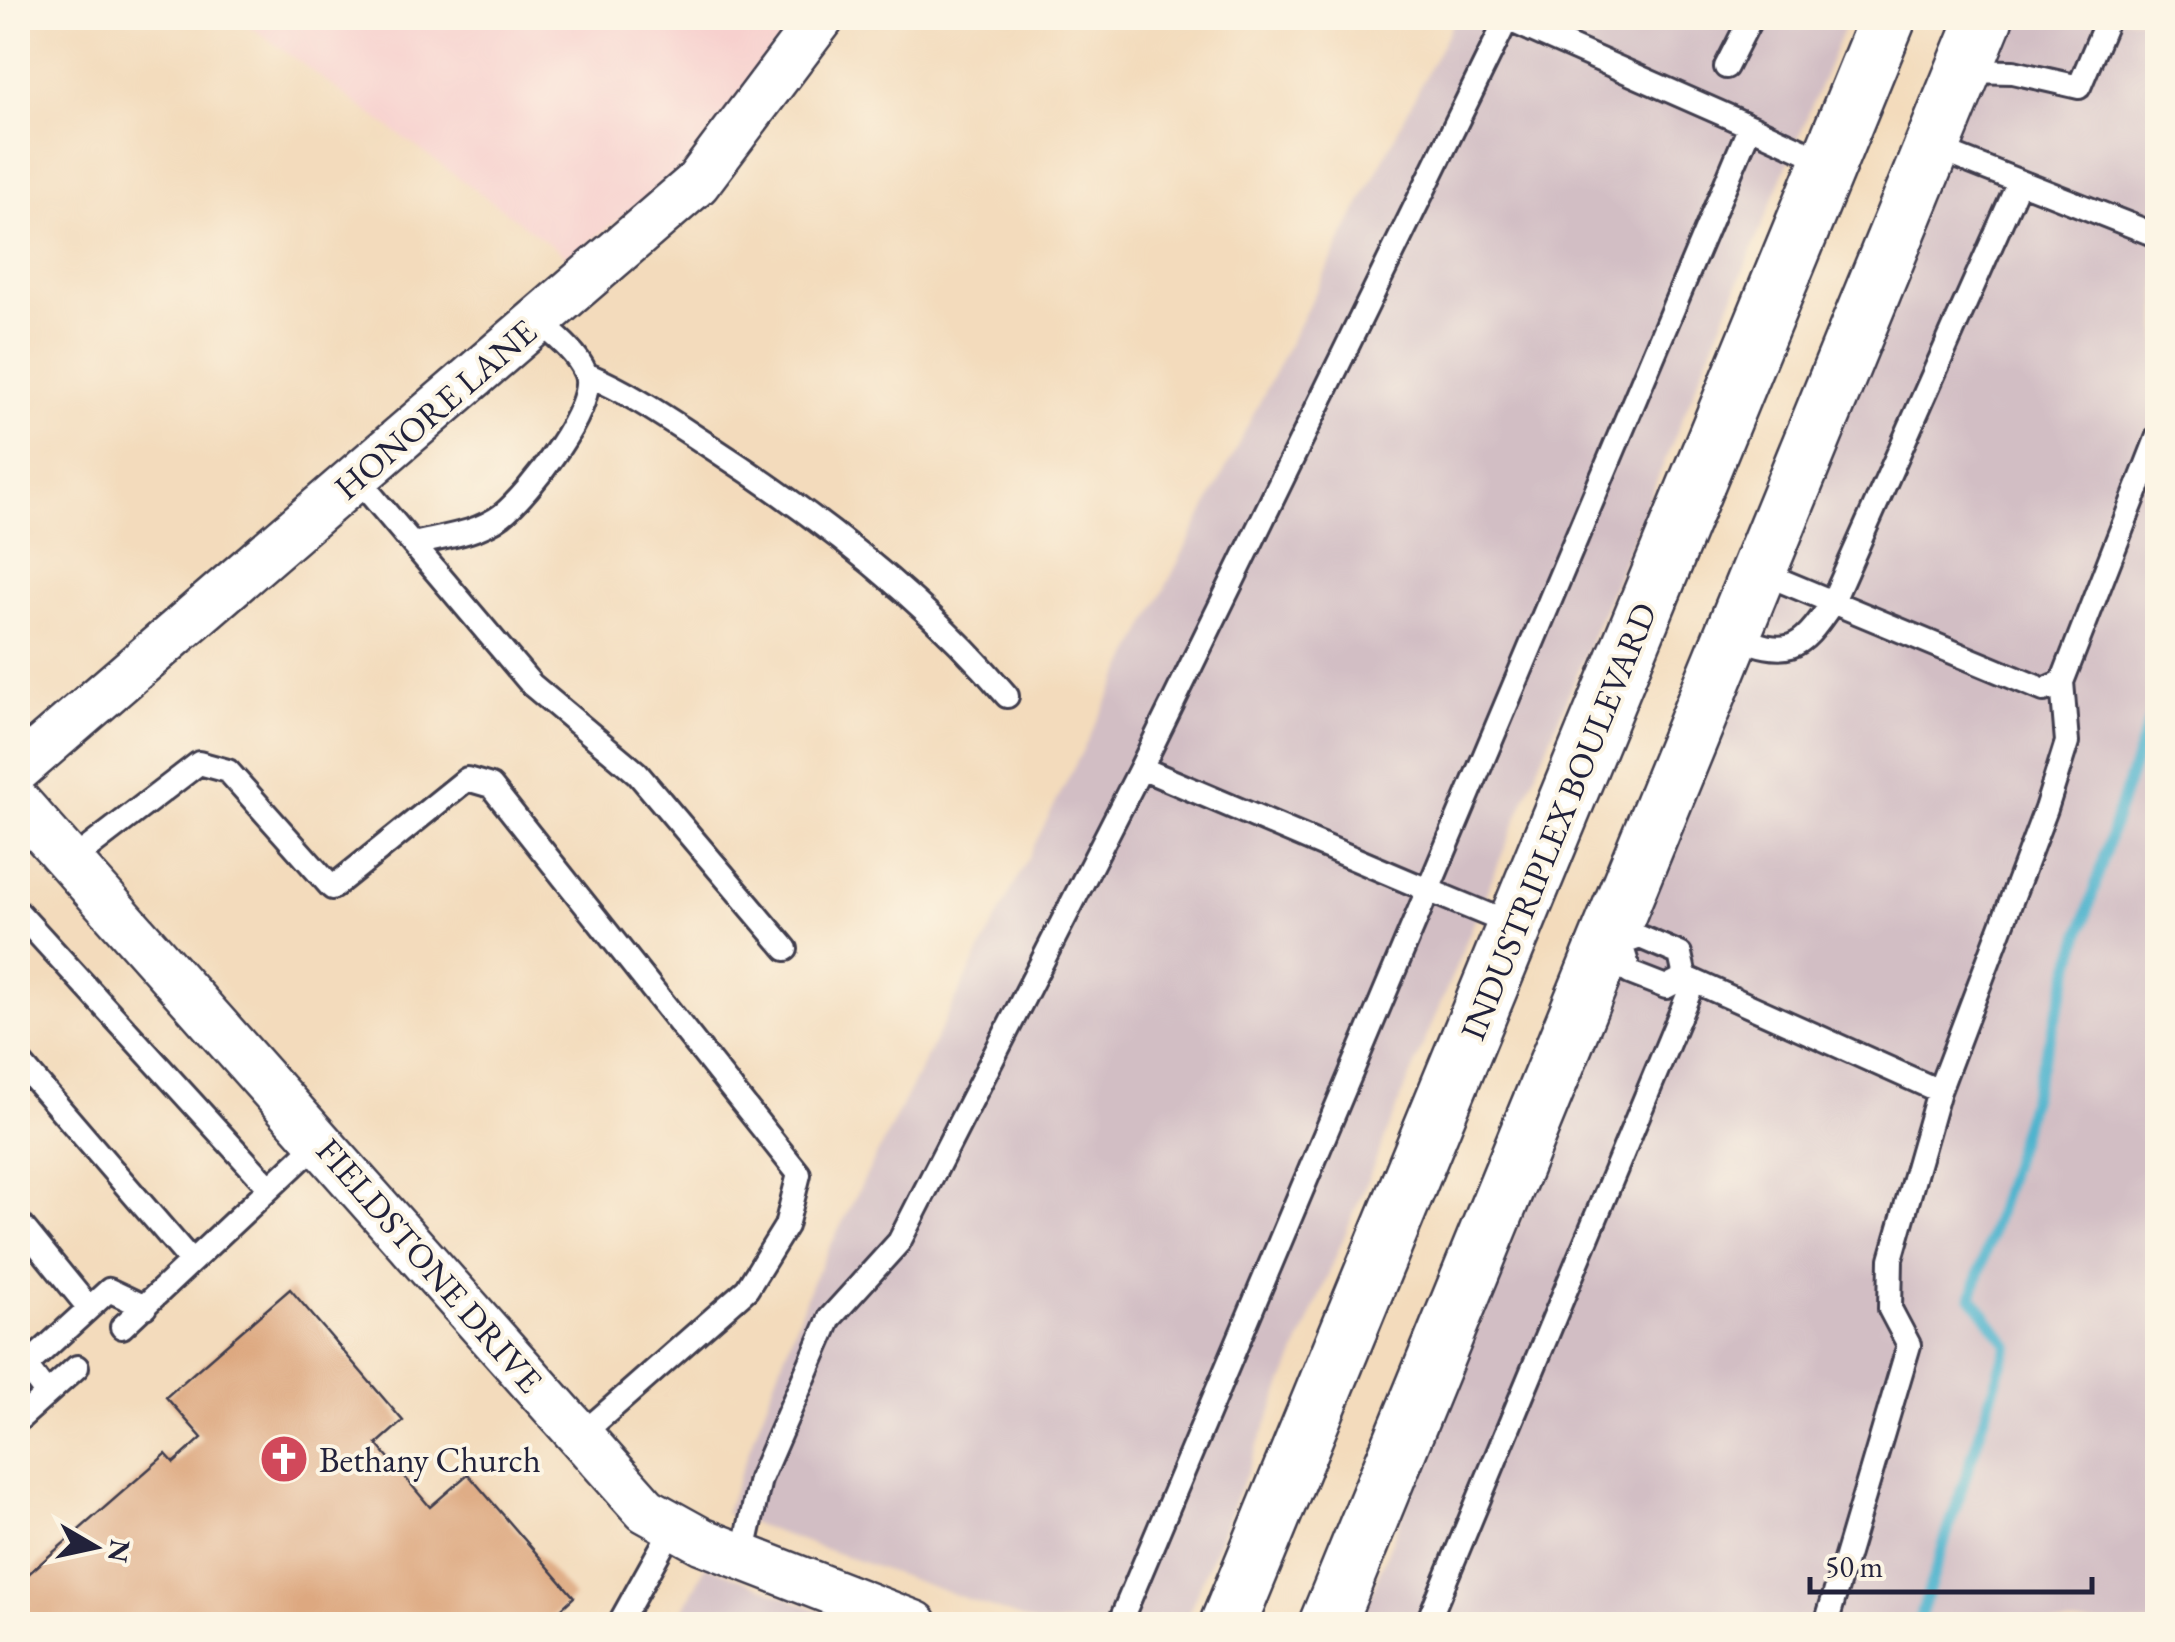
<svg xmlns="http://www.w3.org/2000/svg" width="2175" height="1642" font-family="'EB Garamond',serif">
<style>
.built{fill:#f7d0ce}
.industrial{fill:#d2bec4}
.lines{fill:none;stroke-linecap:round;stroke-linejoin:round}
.stream{stroke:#4fb4ce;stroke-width:11}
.building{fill:#dda880}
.service-casing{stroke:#413e4e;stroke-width:28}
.minor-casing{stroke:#413e4e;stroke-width:50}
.tertiary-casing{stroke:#413e4e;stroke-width:60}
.service{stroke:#fff;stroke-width:22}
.minor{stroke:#fff;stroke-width:45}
.tertiary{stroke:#fff;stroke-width:55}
.labels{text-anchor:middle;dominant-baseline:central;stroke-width:8;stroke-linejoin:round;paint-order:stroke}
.street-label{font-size:35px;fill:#22223b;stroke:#fcf5e5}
.poi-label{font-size:35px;fill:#22223b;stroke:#fcf5e5;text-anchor:start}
</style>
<rect width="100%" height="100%" fill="#fcf5e5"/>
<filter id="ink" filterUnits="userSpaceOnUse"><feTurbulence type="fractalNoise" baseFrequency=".01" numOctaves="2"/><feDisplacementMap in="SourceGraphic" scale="20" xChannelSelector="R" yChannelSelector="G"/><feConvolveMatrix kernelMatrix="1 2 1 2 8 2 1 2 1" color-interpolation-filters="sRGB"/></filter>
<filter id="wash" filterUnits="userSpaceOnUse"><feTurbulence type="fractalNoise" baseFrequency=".0048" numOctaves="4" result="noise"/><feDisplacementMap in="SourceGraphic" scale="40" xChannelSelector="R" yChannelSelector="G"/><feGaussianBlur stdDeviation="2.25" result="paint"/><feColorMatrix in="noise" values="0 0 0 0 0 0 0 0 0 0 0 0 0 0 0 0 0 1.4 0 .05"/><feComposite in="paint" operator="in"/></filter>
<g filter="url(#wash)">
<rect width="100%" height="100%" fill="#f3dbbc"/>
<path class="built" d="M239,18H803L677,175L569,258Z"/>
<path class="industrial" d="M1455,18H1848L1184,1624H1038L725,1514L811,1284Z
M1997,18H2157V1624H1359Z
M706,1565L853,1624H676Z"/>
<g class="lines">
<path class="stream" d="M1918,1624L2008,1345L1972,1297L2113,826L2158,695"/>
</g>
<g id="blocks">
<path class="building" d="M290,1289L403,1421L377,1444L430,1507L468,1474L574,1597L552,1617L558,1624H27L18,1613V1583L166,1454L174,1463L202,1438L166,1397Z"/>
</g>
</g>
<g filter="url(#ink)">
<use href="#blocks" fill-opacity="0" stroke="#413e4e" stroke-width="2.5"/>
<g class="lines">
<g class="service-casing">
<path id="service" d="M1726,67L1751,18
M1963,71L2013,72L2079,87L2108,18
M1932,147L2158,236
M588,375C633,394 672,422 714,449C820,518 925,599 1007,696
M356,477L532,685L637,773L786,949
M413,544C442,537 477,534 502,515C528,494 600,404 585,372C576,351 554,335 537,320
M1758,571L2044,690L2062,682L2158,436
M1732,636C1789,656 1798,654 1832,603L2019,182
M70,862L199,763L228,771L332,888L467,779L491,786L799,1174L786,1226L747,1289L580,1436
M18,912L270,1188
M1515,926L1428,890L1750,126L1828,162
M1621,944L1630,973L1666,987L1685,977
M1694,981L1939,1091L1891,1259L1890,1309L1909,1345L1826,1624
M18,1060L191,1261
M1939,1091L2046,809L2067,742L2062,682
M18,1221L89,1308
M122,1327L321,1140
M46,1393L26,1366L109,1290L145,1307
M18,1420L77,1367
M743,1557L760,1479L830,1318L899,1242L1141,768
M619,1624L673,1527
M1119,1624L1428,890L1141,768L1507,19L1750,126
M1427,1624L1694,981L1685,977L1680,954L1640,937L1621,944L1610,939"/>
</g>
<g class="minor-casing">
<path id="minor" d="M18,769L697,183L821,18
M18,803L646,1510L702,1541L915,1624"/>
</g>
<g class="tertiary-casing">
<path id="tertiary" d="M1228,1624L1888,18
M1327,1624L1985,18"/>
</g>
<use href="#service" class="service"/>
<use href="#minor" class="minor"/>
<use href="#tertiary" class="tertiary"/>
</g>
</g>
<defs>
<g id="church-disc" transform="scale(2.5)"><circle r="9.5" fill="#d1495b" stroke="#fcf5e5"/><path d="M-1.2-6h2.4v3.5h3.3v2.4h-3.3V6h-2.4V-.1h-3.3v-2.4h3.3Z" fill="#fff"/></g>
</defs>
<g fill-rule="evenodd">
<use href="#church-disc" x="284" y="1459"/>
</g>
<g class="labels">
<g class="street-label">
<text transform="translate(435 409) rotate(-41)">HONORE LANE</text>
<text transform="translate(1558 821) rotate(-68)">INDUSTRIPLEX BOULEVARD</text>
<text transform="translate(430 1265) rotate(49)">FIELDSTONE DRIVE</text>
</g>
<g class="poi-label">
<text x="319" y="1459">Bethany Church</text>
</g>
</g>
<rect width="2175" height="1642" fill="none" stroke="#fcf5e5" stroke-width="60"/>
<g transform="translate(95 1547) rotate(99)" stroke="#fcf5e5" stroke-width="8" paint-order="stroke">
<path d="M0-8L18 38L0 25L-18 38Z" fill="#22223b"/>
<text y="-15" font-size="28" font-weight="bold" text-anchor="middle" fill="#22223b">N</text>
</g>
<path d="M1810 1577v15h282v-15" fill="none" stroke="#22223b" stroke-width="5"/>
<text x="1825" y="1577" font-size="30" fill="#22223b" stroke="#fcf5e5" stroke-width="8" paint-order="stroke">50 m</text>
</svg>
